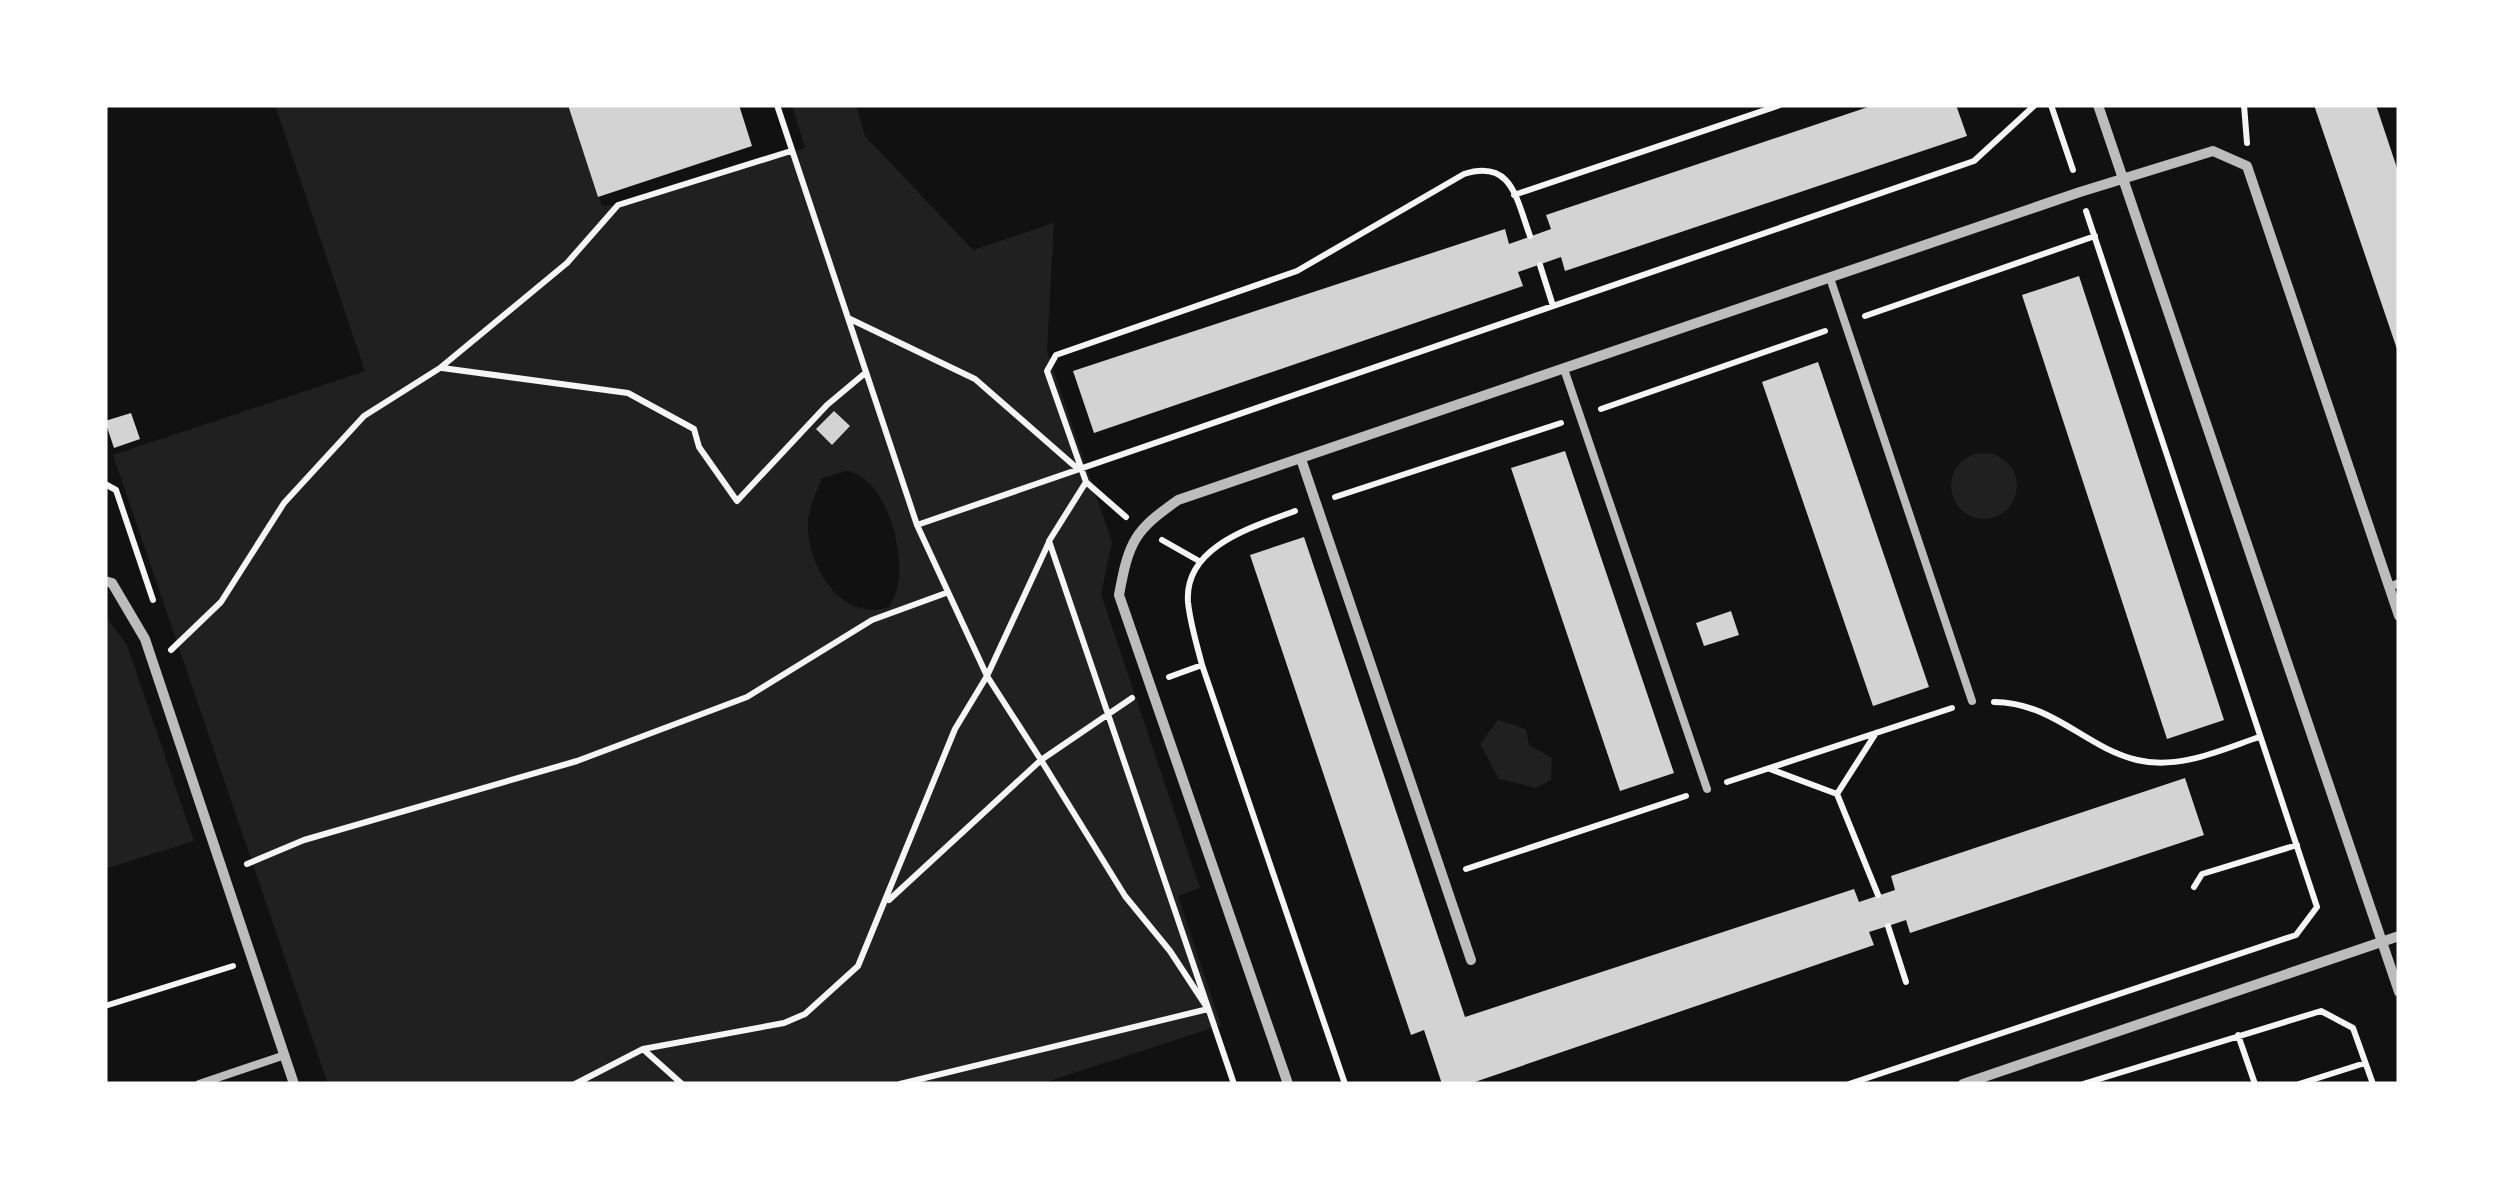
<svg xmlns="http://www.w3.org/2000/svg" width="2504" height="1189" font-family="'DM Sans',sans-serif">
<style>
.green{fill:#202020;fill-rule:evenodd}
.building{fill:#d3d3d3}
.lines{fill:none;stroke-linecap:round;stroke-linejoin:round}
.path{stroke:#f5f5f5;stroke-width:6}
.service{stroke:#bcbcbc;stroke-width:8}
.minor{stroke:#bcbcbc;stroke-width:10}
</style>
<rect width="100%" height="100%" fill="#111"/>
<path class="green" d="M275,105H568L602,206L618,205L805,148L792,105H856L865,136L973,250L1054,223L1047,351L1112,542L1101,594L1200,888L1178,896L1221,1025L1040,1084H328L113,455L365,371ZM846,471C886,476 905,551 898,585C897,592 892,600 889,607C842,623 807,567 808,524C808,509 816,493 822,478Z
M1951 486a33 33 0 1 1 66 0a33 33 0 1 1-66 0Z
M105,615L127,645L194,841L105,869Z
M1498,720L1526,729L1529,745L1552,758L1551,780L1536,788L1499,779L1480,744Z"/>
<path class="building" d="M568,105H739L752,146L598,197Z
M1874,105H1956L1967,136L1565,271L1561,257L1518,272L1523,286L1094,433L1073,371L1505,229L1509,244L1551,229L1546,215Z
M2314,105H2376L2399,174V355Z
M2079,276L2224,720L2167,739L2022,295Z
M1818,362L1929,687L1873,706L1762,382Z
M834,411L850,426L832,445L816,429Z
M131,413L140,439L114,448L105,421Z
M1565,451L1674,773L1620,791L1511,468Z
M1304,537L1465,1017L1854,889L1859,902L1895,890L1891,876L2185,778L2204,835L1910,933L1906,920L1888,926L1869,932L1874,945L1469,1084H1442L1424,1030L1411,1035L1250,555Z
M1731,611L1739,635L1704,646L1696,623Z"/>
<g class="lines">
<path class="path" d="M2051,105L2073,170
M2244,105L2247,143
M1514,195L1780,105
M1540,265L1553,306
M1865,316L2095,236
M848,318L975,379L1078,469
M442,368L628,393L694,429L699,447L737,501L827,405L864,374
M1601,409L1825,331
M1086,482L1126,517
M105,484L116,490L153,600
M1335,497L1561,423
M1295,511C1253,527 1184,546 1188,602C1190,623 1197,645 1202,665L1345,1084
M917,525L1974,161L2035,105
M1162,540L1199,561
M1049,542L987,676L1041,760L1132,698
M171,650L221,602L284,503L364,416L440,368L567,263L618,205L791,151
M1169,677L1202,665
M1994,702C2055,703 2084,747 2137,760C2179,770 2221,750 2259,737
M1770,769L1837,794L1878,895
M1727,782L1952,708
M1837,794L1876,733
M247,864L304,840L577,761L747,697L872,620L946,593
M1466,869L1686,796
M2194,887L2202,874L2297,845
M889,900L1041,760L1125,896L1170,951L1208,1009L900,1084
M1888,926L1906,982
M105,1006L233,966
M2238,1035L2255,1084
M644,1050L682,1084
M575,1084L643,1049L784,1023L805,1014L858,966L955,729L987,676L917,525L777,105
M1234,1084L1049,541L1086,482L1047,371L1056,355L1297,271L1464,174C1512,159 1516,198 1530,236
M1849,1084L2296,935L2317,907L2086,211
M2083,1084L2321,1011L2353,1028L2373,1084
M2299,1084L2365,1063"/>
<path class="service" d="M1830,278L1972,701
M1564,369L1707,789
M2389,587L2399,583
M199,1084L285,1055"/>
<path class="minor" d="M2098,105L2399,992
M1301,459L1471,960
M105,581L112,583L145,639L294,1084
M1288,1084L1119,595C1129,541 1134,531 1178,500L2080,192L2213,151L2247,166L2399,616
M1963,1084L2399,936"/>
</g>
<rect width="2504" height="1189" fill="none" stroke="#ffffff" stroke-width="215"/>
</svg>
